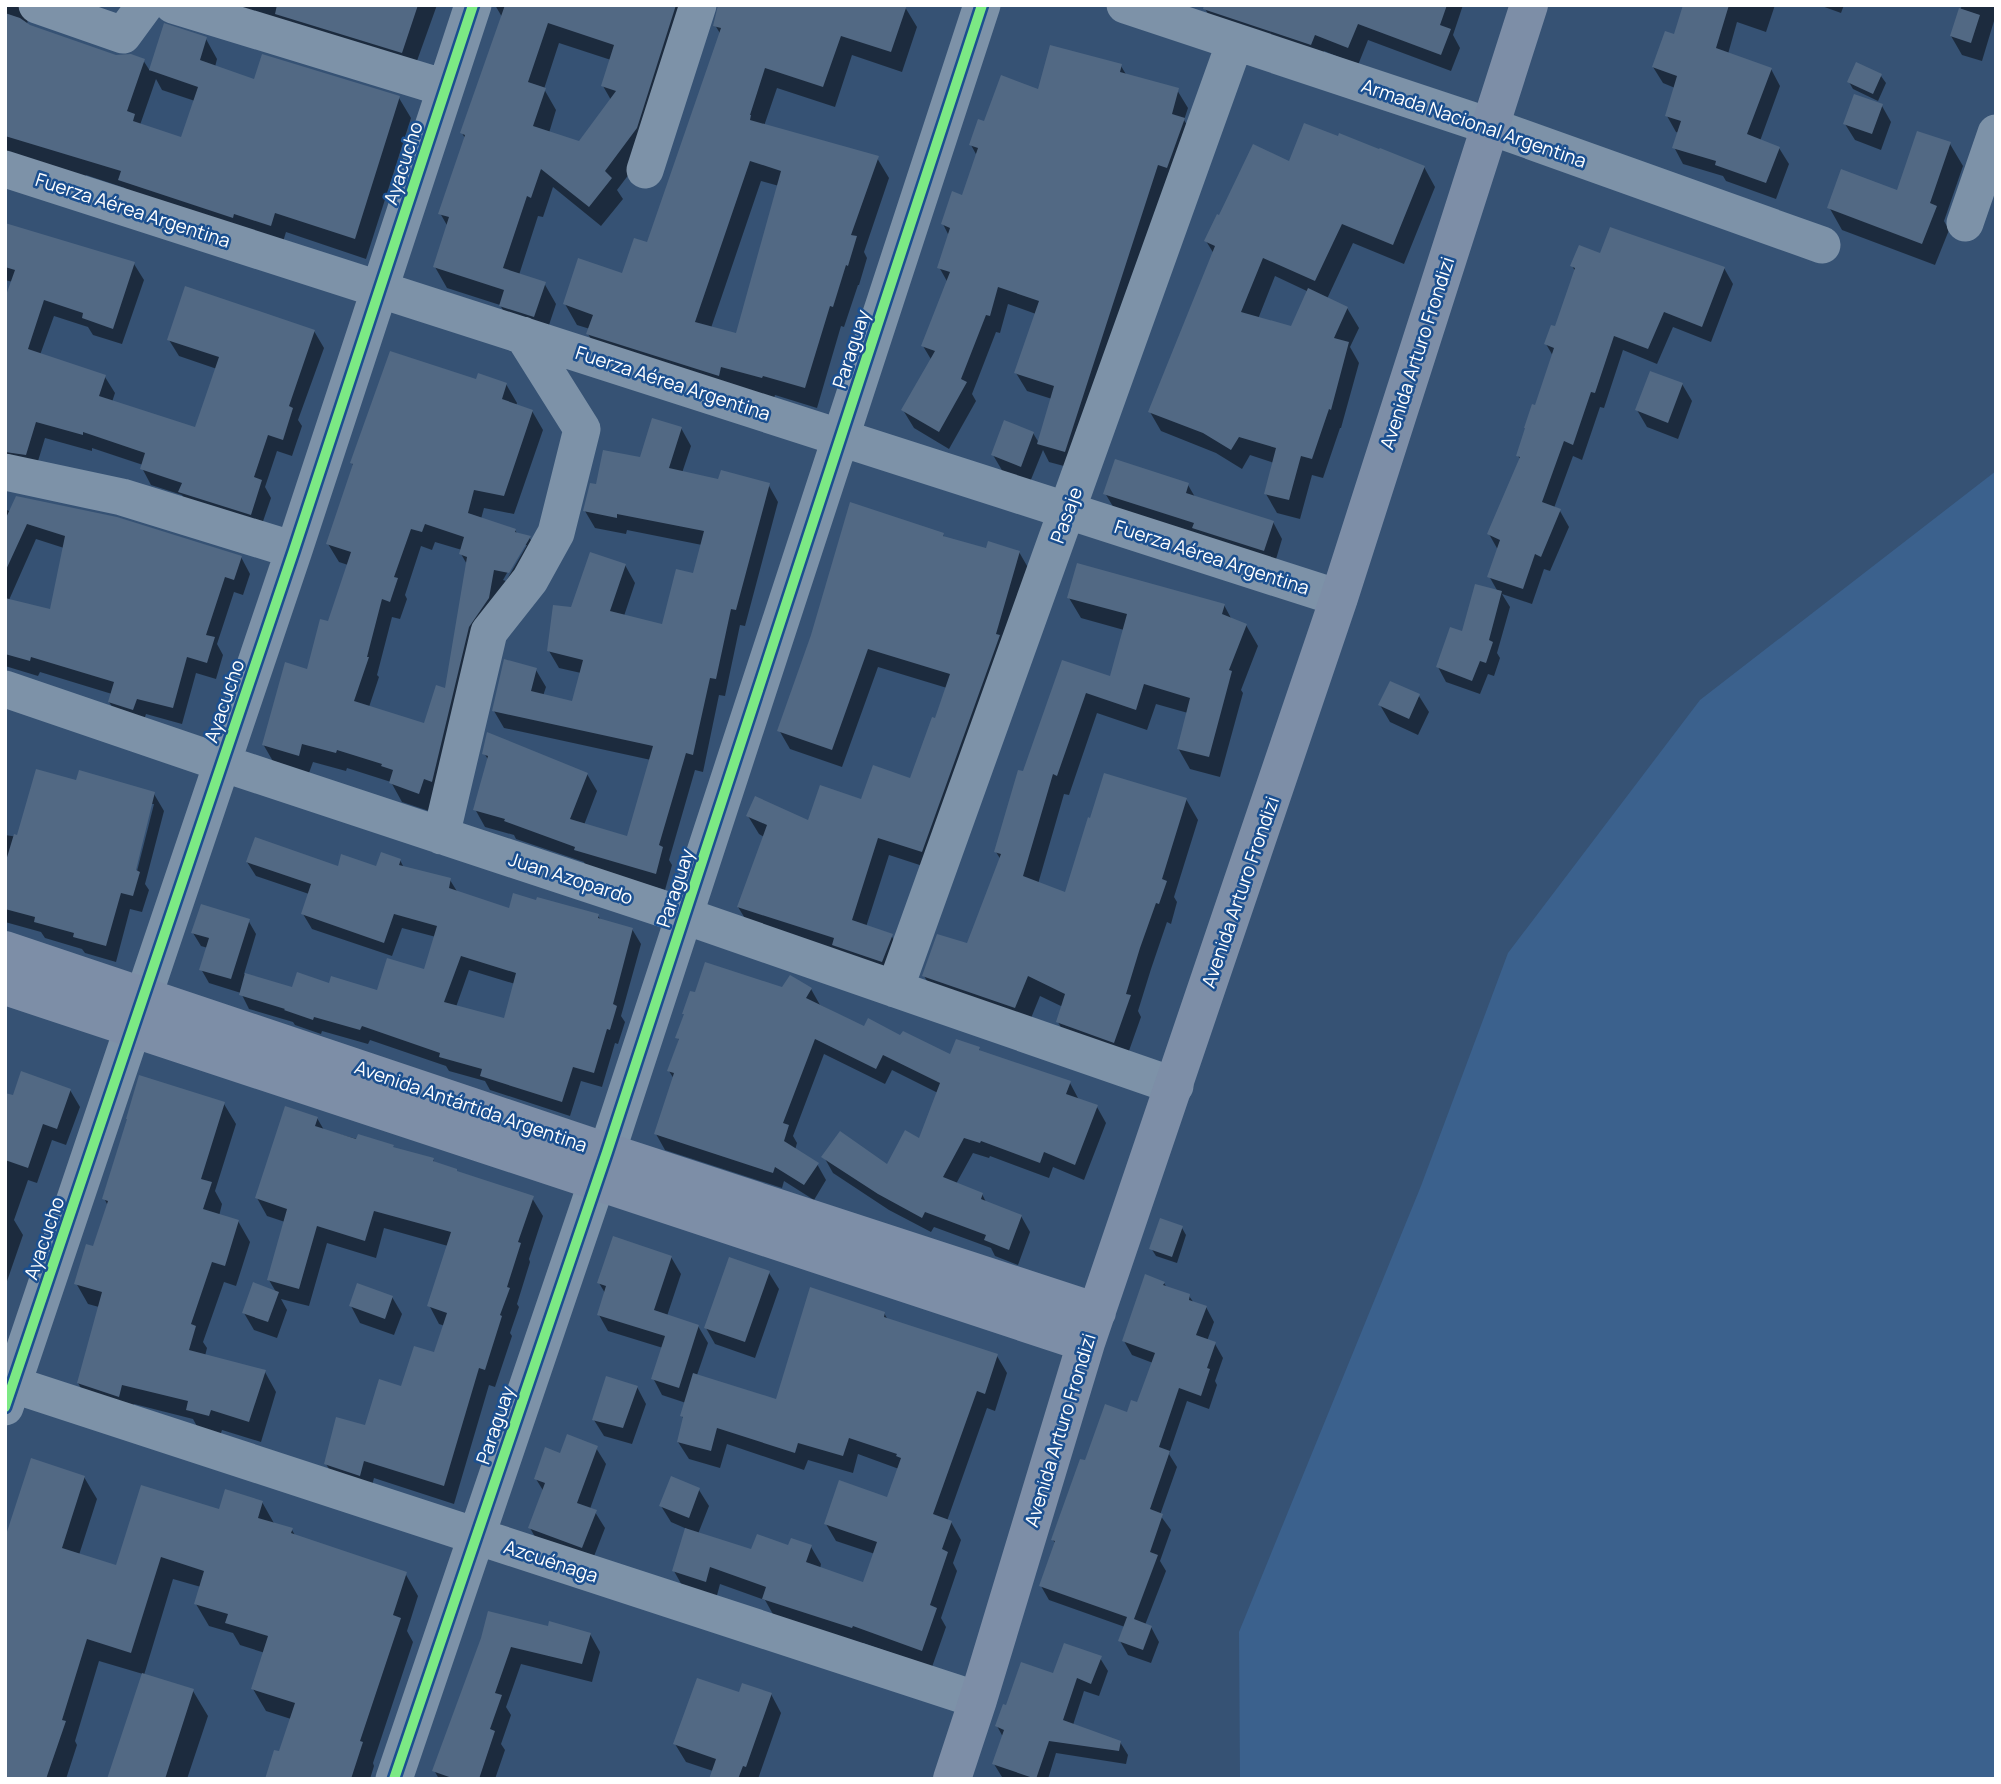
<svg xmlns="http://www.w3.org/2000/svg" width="2001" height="1784" font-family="Manrope,sans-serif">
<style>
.water{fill:#3b618d}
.shadow{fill:#0007;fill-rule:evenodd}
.building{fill:#526984;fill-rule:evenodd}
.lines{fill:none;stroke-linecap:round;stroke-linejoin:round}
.minor{stroke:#7d92a8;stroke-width:37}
.major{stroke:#7d8ea7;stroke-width:38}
.cycleway-casing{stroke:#1b4f8f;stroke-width:15}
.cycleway{stroke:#7ce984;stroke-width:10}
.labels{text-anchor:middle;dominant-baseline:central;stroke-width:5;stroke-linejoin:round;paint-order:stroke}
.street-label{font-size:19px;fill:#fff;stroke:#1b4f8f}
</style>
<rect width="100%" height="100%" fill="#365274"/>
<path class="water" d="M1996,471V1779H1240L1239,1632L1421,1186L1508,953L1700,700Z"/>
<path class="shadow" d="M5,5H42L28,18L27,25L116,57L143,60L150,71L165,26L206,39L217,59L215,67L255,81L399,98L411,118L366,259L286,232L282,245L132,200L125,188L86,175L85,178L5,157ZM156,79L162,90L195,101L182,139L140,125Z
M194,5H437L413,72Z
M495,5H704L648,149L617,190L623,199L601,226L553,187L543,217L538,216L519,275L544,283L556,304L545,337L512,326L500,305L447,288L435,267L448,227L440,213L466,140L462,133L502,17ZM559,43L611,60L603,86L611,100L580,143L549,133L556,110L544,89Z
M717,5H901L905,7L917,27L902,72L852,55L835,107L777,88L764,126L877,158L889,178L864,252L867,258L859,285H858L844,327L841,326L817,408L775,395L774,398L600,354L588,334L590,329L577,325L565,304L623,275L648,244L721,35L715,25L720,7ZM761,181L779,186L737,335L711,328Z
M1203,5H1463L1453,35L1460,48L1451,71L1368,40L1358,65L1324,51L1321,61L1213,23Z
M1684,5H1775L1766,32L1737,22L1728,54L1771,69L1780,86L1760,141L1779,148L1789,164L1776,199L1726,181L1723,176L1683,164L1674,147L1679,133L1676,132L1667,116L1675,88L1663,83L1653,67L1675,37Z
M1819,5H1844L1841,13Z
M1962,5H1996V21H1994L1982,61L1962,55L1951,36Z
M1121,66L1127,76L1177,90L1188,108L1184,120L1195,138L1075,469L1049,462L1043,450L1030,482L1003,472L993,455L1033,433L1039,443L1052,399L1027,391L1016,373L1036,314L1008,304L1000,333L996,332L972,394L976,401L949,449L914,428L903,410L932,361L923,346L948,283L939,267L949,236L943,224L963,197L977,156L971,145L985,123L1039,91Z
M1881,76L1886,83L1878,101L1853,89L1849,82Z
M1882,106L1891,122L1881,150L1855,140L1845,124Z
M1950,144L1963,166L1944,221L1949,230L1935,265L1842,230L1829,207L1898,192Z
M1289,163L1424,167L1435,187L1404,264L1353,243L1327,299L1347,308L1359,328L1350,347L1359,363L1341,428H1340L1323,478L1312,475L1300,519L1277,513L1266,494L1274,463L1250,455L1242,469L1216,453L1161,431L1150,412L1214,254L1206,241ZM1275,276L1309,292L1292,328L1258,319Z
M5,224L134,264L144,280L122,344L93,335L88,327L54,316L40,355L105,377L115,393L112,402L196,429L217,369L179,356L169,340L314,331L324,348L298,420L302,426L292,456L277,451L265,487L271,498L260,530L190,509L182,495L151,485L142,468L143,465L92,448V451L45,438L35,471L5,470V304L13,282L5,280Z
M1601,255L1724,268L1733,284L1711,342L1673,327L1657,364L1623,350L1604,408L1600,407L1582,460L1573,456L1554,508L1560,511L1569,527L1550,571L1544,569L1532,604L1502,594L1510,607L1497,653L1500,658L1494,676L1488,674L1480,694L1446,682L1438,667L1498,592L1489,576L1498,550L1489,534L1521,460L1518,456L1553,356L1546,344L1556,328L1576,272L1572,266Z
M477,382L506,384L517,403L516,406L532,411L543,430L514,514L484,508L481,519L515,530L518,535L529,537L540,555L429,811L402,802L391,782L347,768L346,771L313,762L309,773L274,763L263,744L309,671L329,623L348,565L339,562L328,544L354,467L352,463ZM435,542L462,550L461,554L468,566L446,690L425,725L369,707L379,677L377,675L392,617L400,619L407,599L405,595L421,546L432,550ZM523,545H527L506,581L503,580Z
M1682,384L1692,401L1678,439L1647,427L1637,410Z
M681,428L691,446L682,473L720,481L768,484L778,502L745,626L740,625L725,696L719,695L703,772L695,770L669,860L672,865L665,890L586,867L584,862L516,839L514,835L485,827L475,809L489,761L484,753L587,774L597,791L584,825L629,838L651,760L504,728L494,711L536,670L546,687L543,696L573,703L581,673L559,668L549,651L573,609L625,565L635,583L624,616L664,626L694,575L702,545L627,530L626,534L595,528L585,511L598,486L641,459Z
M1188,485L1195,497L1273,522L1282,539L1274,566L1115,510L1105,493Z
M5,509L11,512L241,557L250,574L243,595L234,592L217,644L223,655L216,679L196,673L182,724L146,714L142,726L119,718L109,702L112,694L40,672L38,676L5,666ZM36,539L64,548L51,612L9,600Z
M942,534L945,538L987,550L1019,552L1030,571L932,869L889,855L866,927L891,935L902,953L893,980L749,925L738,907L764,837L759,834L748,816L809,823L911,780L936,720L947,688L878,667L842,767L790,749L779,730Z
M1069,598L1224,605L1232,620L1246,625L1258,646L1241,690L1243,693L1220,777L1190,769L1178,748L1188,713L1156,704L1147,730L1097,713L1069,795L1064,794L1038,884L1066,894L1186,799L1198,820L1174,897L1177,902L1171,924L1167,922L1151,969L1138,1011L1141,1017L1125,1062L1069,1043L1058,1022L1063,1007L1040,996L1027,1028L936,996L924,976L968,945L1001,860L996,852L1063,662L1111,679L1124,630L1081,618Z
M1419,696L1429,712L1418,735L1390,722L1380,705Z
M77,782L154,794L164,811L145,884L149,890L142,912L130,909L116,962L85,953L82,949L45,938L41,932L5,922V835L18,837ZM150,804H154L135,879L132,878Z
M400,860L404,868L450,880L458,893L510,910L598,916L601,920L632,929L641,944L621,1016L625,1022L618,1044L615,1043L602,1087L581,1081L570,1116L490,1090L485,1081L449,1071L446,1066L370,1040L368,1044L322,1031L321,1034L295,1025L293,1022L249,1009L241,993L209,983L201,969L208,948L201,946L193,933L248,920L256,934L244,974L293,990L330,985L378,992L425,971L436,937L402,928L392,956L312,929L303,914L309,894L256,876L247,862L339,868H377ZM469,970L515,984L505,1021L456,1007Z
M783,989H811L820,1005L864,1028L901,1037L951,1057L979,1049L980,1052L1070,1083L1079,1100L1097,1107L1106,1123L1084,1180L1053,1167L1049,1178L990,1156L989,1158L973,1153L956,1184L982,1194L987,1204L1021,1216L1030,1232L1018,1265L995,1256L991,1248L934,1227L931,1232L889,1210L833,1173L824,1157L888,1167L920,1140L938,1093L892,1070L885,1084L824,1054L793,1136L797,1143L795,1150L817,1164L826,1180L814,1200L784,1181L782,1188L665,1150L656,1134L674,1079L669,1071L680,1041L677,1037Z
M70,1090L80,1107L66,1145L52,1140L37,1183L28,1180L14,1220L23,1235L5,1287V1096L14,1097Z
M224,1104L236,1124L215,1191L222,1204L219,1216L238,1221L250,1242L236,1286L224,1282L203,1342L207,1348L205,1356L265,1372L276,1392L261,1442L222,1430L220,1436L199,1430L193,1419L134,1404L130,1417L90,1404L78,1383L99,1307L88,1304L76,1283L94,1248L108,1206L104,1198Z
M317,1118L324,1130L433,1160L435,1163L458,1173L532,1198L543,1216L529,1259L530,1262L517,1304L519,1307L510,1333L512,1336L495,1387L489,1385L454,1504L374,1478L370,1493L337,1482L326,1464L366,1427L435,1355L445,1326L439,1324L429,1305L448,1246L384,1228L376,1258L327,1243L309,1306L281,1299L287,1310L277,1338L254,1330L244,1313L276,1292L269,1280L285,1222L267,1216L257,1198Z
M1182,1228L1186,1235L1177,1263L1156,1256L1151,1248Z
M671,1257L681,1274L667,1316L698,1326L708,1343L697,1375L778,1401L884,1313L888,1320L997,1356L1007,1373L995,1411L987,1408L947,1521L951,1522L961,1540L953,1563L957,1571L941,1618L946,1627L932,1667L863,1643L862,1645L774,1616L765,1600L720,1584L716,1599L684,1589L674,1571L687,1529L671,1522L661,1506L699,1490L709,1506L698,1534L752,1551L811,1547L821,1564L820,1569L864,1584L875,1554L836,1541L826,1524L888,1499L899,1469L858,1454L853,1473L808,1460L804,1470L727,1444L720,1468L689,1459L678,1442L684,1420L682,1416L686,1403L662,1395L653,1378L663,1348L608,1331L599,1315L605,1293L599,1283Z
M769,1273L779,1289L755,1358L715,1344L706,1328Z
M1164,1283L1167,1288L1189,1296L1194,1303L1206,1307L1214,1322L1207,1341L1215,1344L1223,1358L1215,1381L1217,1385L1209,1409L1187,1401L1169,1454L1177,1467L1160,1515L1171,1530L1160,1561L1166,1571L1145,1625L1151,1627L1159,1642L1151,1663L1128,1655L1120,1641L1125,1627L1049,1600L1041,1586L1056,1544L1053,1540L1086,1462L1138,1404L1153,1363L1132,1355L1124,1341Z
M392,1297L402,1314L394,1335L360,1323L351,1306Z
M637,1387L646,1404L632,1444L604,1436L594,1420Z
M596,1448L606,1464L590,1509L595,1512L605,1528L591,1564L539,1544L530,1528L544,1492L536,1479L561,1455Z
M84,1477L97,1499L79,1555L117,1567L220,1511L262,1502L275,1525L292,1530L296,1537L405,1573L418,1596L407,1631L413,1642L373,1763L374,1766L370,1779H267L280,1753L291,1719L266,1711L253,1689L265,1653L240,1645L233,1633L209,1626L196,1604L201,1587L173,1579L144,1675L193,1691L208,1716L187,1779H109L143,1674L99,1661L75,1741L77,1745L66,1779H5V1532L9,1533Z
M549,1628L590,1634L600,1652L592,1682L521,1664L506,1707L511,1715L501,1744L505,1750L495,1779H439L434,1770L483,1639Z
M1100,1658L1108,1671L1099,1696L1084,1691L1073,1725L1120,1742L1128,1755L1126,1764L1056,1753L1048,1779L1002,1777L994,1764L1003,1737L997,1726L1007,1707L1054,1676Z
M740,1694H771L781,1713L758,1779H711L713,1771L686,1762L675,1744Z"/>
<path class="building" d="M277,5H418L402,53L275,14Z
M505,5H676L637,128L605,171L612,178L589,207L541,169L531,198L527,196L503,268L546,282L534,317L499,306L504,290L433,267L449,217L438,214L465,135L460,133ZM548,23L614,45L601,86L616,91L579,141L533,126L546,88L528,82Z
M718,5H907L891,52L841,36L823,87L765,68L750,115H751L750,120L879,156L851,235L857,236L848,266L846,265L833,307L830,306L805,388L763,376L762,378L721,367L719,376L586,334L593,315L563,304L578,258L622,273L634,238L647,242L721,28L713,26ZM750,161L781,171L736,333L695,322Z
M1204,5H1447L1440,25L1451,29L1441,55L1358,24L1348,48L1315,35L1311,45L1203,9Z
M1683,5H1729L1716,48L1772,68L1747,134L1780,147L1766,183L1715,165L1716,161L1672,148L1681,121L1665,116L1677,76L1652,67L1665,31L1674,34Z
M1959,8L1980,15L1971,43L1950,36Z
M5,13L20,18L30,25L116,55L131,54L145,59L127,111L135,114L133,121L181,137L198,87L149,70L164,23L207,37L200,60L254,79L262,54L400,96L355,239L275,213L271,226L234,214L233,218L118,180L121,171L5,136Z
M1050,45L1122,64L1120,72L1179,88L1172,114L1185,118L1167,168L1158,165L1065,452L1037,444L1054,386L1014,373L1039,301L998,287L990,316L986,315L961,379L967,382L939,432L901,410L935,351L921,346L950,272L937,268L950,228L941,224L952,191L962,195L978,148L969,145L978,119L984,121L1001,75L1038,89Z
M1856,62L1882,74L1873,94L1847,82Z
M1854,94L1883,104L1872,134L1843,124Z
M1304,123L1338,136L1339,133L1379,149L1380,148L1425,166L1393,245L1342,224L1315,281L1263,258L1241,312L1291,326L1308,288L1348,307L1334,338L1349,342L1331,410L1329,409L1312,459L1301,456L1289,500L1264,494L1276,448L1239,437L1231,450L1203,433L1148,412L1215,246L1204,241L1217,214L1219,215L1253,144L1289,161Z
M1917,131L1951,142L1930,203L1937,206L1922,244L1827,208L1841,169L1897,190Z
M5,223L135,262L113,329L82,318L83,313L44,300L28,349L106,375L99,396L195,427L219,357L167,340L185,286L315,330L289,406L293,408L283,440L268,435L254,477L262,480L251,515L178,492L182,483L140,469L145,453L83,432V435L36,422L26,455L5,452V298L15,270L5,267Z
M1610,227L1725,267L1702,327L1664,312L1648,349L1614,336L1595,393L1591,392L1573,445L1564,441L1542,502L1561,509L1541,557L1535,554L1523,589L1487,577L1500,540L1487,534L1520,457L1516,456L1525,428H1524L1532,404L1535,405L1554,348L1544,344L1551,325L1555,326L1575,268L1570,266L1579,245L1600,253Z
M390,351L476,379L478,373L507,383L502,399L533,410L504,496L474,490L468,513L516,529L515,532L531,536L509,573L494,570L489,598L469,627L432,782L424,779L419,794L389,783L393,770L381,766L382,764L337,750L336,753L302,744L299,756L262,745L285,662L307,669L320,619L328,621L351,552L326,544L353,464L350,463ZM425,524L464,537L459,554L467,557L445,688L436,685L424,723L354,701L369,657H367L382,599L390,602L398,578L394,577L411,529L422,532Z
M1650,371L1683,383L1668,423L1635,410Z
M652,418L682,427L669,468L718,479L721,470L770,483L736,610L731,609L716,679L710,678L693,755L686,753L659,845L663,847L656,874L574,850L575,847L504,821L505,819L473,810L488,756L482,754L487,732L588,773L570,819L627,836L653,746L492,711L504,659L537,668L531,691L572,701L583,660L547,651L553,605L571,607L590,552L626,564L610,611L662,624L676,569L693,573L704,531L617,514V518L583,511L590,483L596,484L603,450L640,457Z
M1004,420L1034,432L1021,467L991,455Z
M1115,459L1189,483L1186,493L1274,521L1264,551L1192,528L1194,523L1103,494Z
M16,496L117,517L242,556L234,580L225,577L206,635L215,637L207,663L187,657L173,708L137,699L133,710L108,702L114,682L31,657L30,661L5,654V598L50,609L65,536L27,524L5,572V520Z
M850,502L944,533L943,536L986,548L988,541L1020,551L996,634L1000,635L922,852L878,838L852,920L893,934L882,962L832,945L834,938L737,907L767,825L746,816L755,796L808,820L820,785L861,799L873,765L910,778L932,717L935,718L950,674L868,649L832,750L777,731L811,635Z
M1077,563L1225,604L1222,614L1247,624L1229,670L1232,671L1209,757L1177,749L1190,698L1144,684L1136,710L1086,693L1057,776L1053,774L1023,876L1065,892L1088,817L1090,818L1104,773L1187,798L1162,879L1167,881L1159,904L1156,903L1140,948L1126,994L1131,995L1114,1043L1056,1022L1065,994L1028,976L1015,1008L922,976L937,934L967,943L1001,854L994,852L1018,770L1023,771L1062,660L1110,676L1127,614L1067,598Z
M1475,584L1502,591L1489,640L1493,642L1486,663L1480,661L1472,681L1436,667L1450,627L1462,631Z
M1390,681L1420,694L1409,719L1378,705Z
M36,769L76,780L79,770L155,792L136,870L140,872L133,896L121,893L106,946L73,937L74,933L34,922L35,917L5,909V864L14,834L17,835Z
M255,837L338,866L341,854L376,866L381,852L401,859L399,865L451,878L449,888L509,908L513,893L536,900L537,897L599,914L598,918L633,928L613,1004L617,1006L610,1030L607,1029L594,1073L573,1067L562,1102L480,1076L482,1069L439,1057L440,1053L362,1026L360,1030L314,1017L313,1020L284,1010L285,1009L239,995L245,973L292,987L297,972L329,983L331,976L377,990L387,958L424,969L437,926L394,914L384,943L301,914L311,884L246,862ZM461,956L516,973L504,1018L444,1002Z
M201,904L250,919L231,979L199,970L209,938L191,933Z
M705,962L782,987L790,975L812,988L806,998L864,1026L868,1018L900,1035L903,1031L950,1054L956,1039L980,1047L979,1050L1071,1081L1066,1094L1098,1105L1075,1165L1044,1152L1040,1163L981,1141L980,1143L964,1138L943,1177L983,1193L981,1199L1022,1215L1009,1250L984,1240L986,1235L925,1212L922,1218L878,1194L821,1157L840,1131L887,1164L905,1130L919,1138L940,1083L883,1055L876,1069L815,1039L783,1123L789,1125L784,1141L819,1163L804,1185L775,1167L773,1173L654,1134L674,1073L667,1071L679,1039L675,1038L684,1014H682L690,991L695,992Z
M21,1071L71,1089L57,1129L43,1124L28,1168L5,1160V1093L13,1095Z
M139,1075L225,1102L201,1179L212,1182L203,1209L239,1220L225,1266L212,1262L191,1324L196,1326L189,1350L266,1370L249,1422L211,1410L209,1416L186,1410L188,1401L122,1385L119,1397L77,1383L102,1292L74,1284L86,1244L93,1246L108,1201L102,1199L127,1119H126Z
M285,1106L318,1117L315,1126L356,1139L358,1134L394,1145L393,1147L434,1158L433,1161L457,1169V1171L534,1196L518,1242L521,1243L507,1287L510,1288L500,1315L502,1316L485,1370L479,1368L444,1486L364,1461L360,1476L324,1464L336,1417L365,1425L379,1379L401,1386L414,1346L434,1352L447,1313L427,1306L451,1232L374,1211L365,1241L317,1226L299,1289L267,1280L287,1209L255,1198Z
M1160,1218L1183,1226L1172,1257L1149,1249Z
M613,1236L672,1256L654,1310L699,1325L679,1388L651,1379L665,1336L597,1315L606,1286L597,1283Z
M729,1257L770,1271L745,1342L704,1328Z
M1145,1274L1165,1282L1163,1285L1190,1294L1189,1300L1207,1306L1196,1335L1216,1342L1207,1368L1210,1369L1201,1396L1179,1388L1159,1447L1170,1451L1150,1509L1163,1514L1150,1552L1158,1555L1134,1619L1152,1626L1143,1650L1118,1641L1127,1617L1039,1586L1055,1541L1051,1540L1080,1459L1085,1460L1105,1404L1127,1412L1131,1400L1137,1402L1155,1353L1122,1341Z
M253,1282L279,1292L268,1322L242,1313Z
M357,1283L393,1296L385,1319L349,1306Z
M810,1287L885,1312L884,1317L998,1354L985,1394L977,1391L933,1514L952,1521L942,1549L948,1552L930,1605L937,1608L922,1651L853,1626L852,1628L762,1599L766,1587L710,1567L706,1582L672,1571L685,1528L751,1549L757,1534L788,1545L791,1538L812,1545L806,1562L863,1582L877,1542L824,1524L839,1480L887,1497L901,1458L896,1456L897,1454L849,1438L843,1456L798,1443L795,1453L717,1428L711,1451L677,1442L683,1417L680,1416L693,1373L776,1399Z
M606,1376L638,1386L623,1428L592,1420Z
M567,1434L598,1446L577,1503L597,1510L582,1548L528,1528L545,1483L534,1479L545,1447L560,1453Z
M31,1458L85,1476L62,1548L116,1565L141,1485L219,1509L225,1489L263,1501L258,1518L293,1528L291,1533L407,1572L393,1615L401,1618L360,1741L363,1742L351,1779H265L274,1750L279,1751L295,1703L251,1689L268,1636L225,1623L228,1614L194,1604L204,1571L161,1557L131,1653L87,1639L62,1720L66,1721L46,1779H5V1538Z
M671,1476L700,1488L689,1518L659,1506Z
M488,1611L548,1626L549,1621L591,1633L582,1664L511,1647L495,1693L502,1695L490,1729L495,1731L479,1779H455L432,1771L481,1638Z
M1064,1643L1102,1656L1091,1684L1077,1678L1063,1720L1121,1741L1119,1751L1049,1741L1036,1779L992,1764L1004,1730L995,1726L1003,1704L1006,1705L1021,1662L1053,1673Z
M142,1673L194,1689L165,1779H107Z
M697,1678L739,1692L742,1683L772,1693L746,1767L743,1766L738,1779H709L716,1759L673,1744Z"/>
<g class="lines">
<path class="minor" d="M37,5L123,35L145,5
M173,5L445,88
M1125,5L1489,126L1822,245
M5,169L1339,598
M645,170L698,5
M1965,223L1996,133
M5,472L122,497L294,550
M5,689L222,763L685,916L1175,1086
M441,836L489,632L530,580L556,533L582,429L523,335
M895,989L1235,42
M5,1382L978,1700
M5,1407L294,550L473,5
M394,1779L607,1152L982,5"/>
<path class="major" d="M5,950L607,1152L1097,1312
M5,986L1086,1343
M952,1779L978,1700L1086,1343L1339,598L1529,5"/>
<g class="cycleway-casing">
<path id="cycleway" d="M5,1407L294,550L473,5
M394,1779L607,1152L982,5"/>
</g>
<use href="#cycleway" class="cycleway"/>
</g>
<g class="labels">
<g class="street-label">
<text transform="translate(1474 123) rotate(19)">Armada Nacional Argentina</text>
<text transform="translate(403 163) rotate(-72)">Ayacucho</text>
<text transform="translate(133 210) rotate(18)">Fuerza Aérea Argentina</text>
<text transform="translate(851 349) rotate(-72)">Paraguay</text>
<text transform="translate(1417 353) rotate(-72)">Avenida Arturo Frondizi</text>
<text transform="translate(673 383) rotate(18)">Fuerza Aérea Argentina</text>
<text transform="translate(1066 515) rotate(-70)">Pasaje</text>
<text transform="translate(1212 557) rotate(18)">Fuerza Aérea Argentina</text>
<text transform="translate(224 701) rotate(-71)">Ayacucho</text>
<text transform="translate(571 878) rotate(18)">Juan Azopardo</text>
<text transform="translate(675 888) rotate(-72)">Paraguay</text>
<text transform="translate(1240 892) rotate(-71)">Avenida Arturo Frondizi</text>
<text transform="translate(471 1106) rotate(19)">Avenida Antártida Argentina</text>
<text transform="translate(44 1238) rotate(-71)">Ayacucho</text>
<text transform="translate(495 1425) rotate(-71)">Paraguay</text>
<text transform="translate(1060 1430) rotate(-73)">Avenida Arturo Frondizi</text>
<text transform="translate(551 1561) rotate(18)">Azcuénaga</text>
</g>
</g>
<rect width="2001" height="1784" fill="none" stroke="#ffffff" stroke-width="14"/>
</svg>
